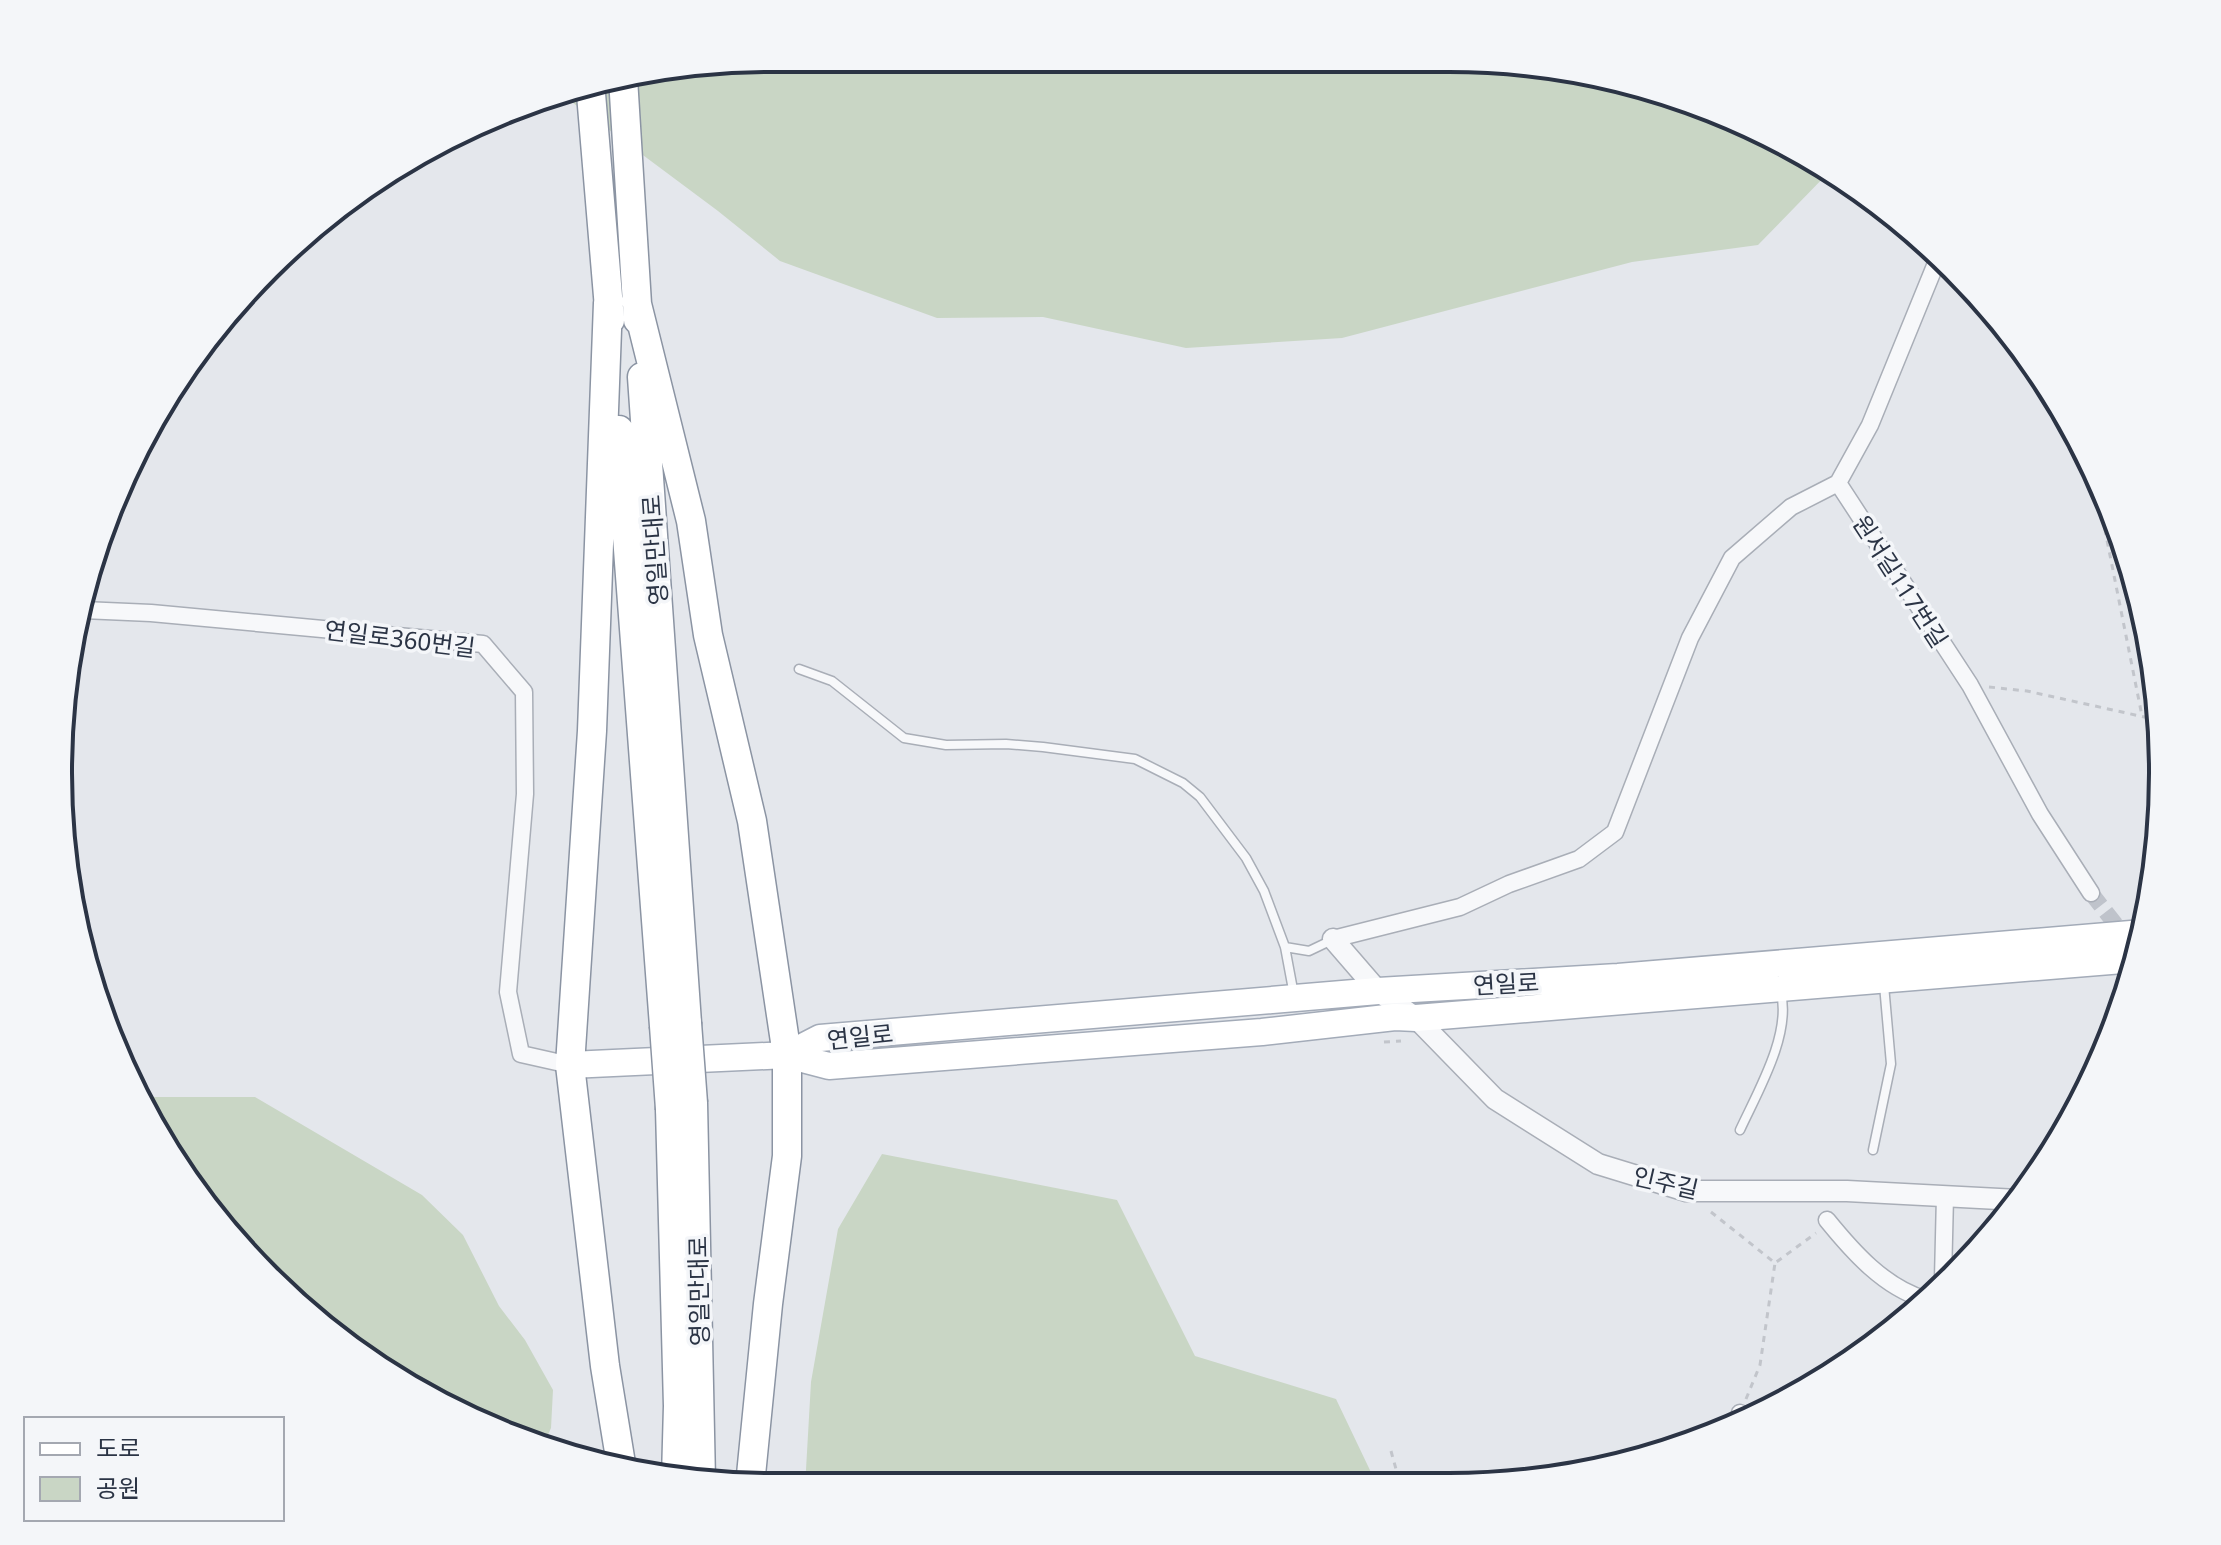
<svg xmlns="http://www.w3.org/2000/svg" width="2221" height="1545" font-family="'Noto Sans','Noto Sans KR',sans-serif">
<style>
.green{fill:#c9d6c5}
.lines{fill:none;stroke-linecap:round;stroke-linejoin:round}
.minor-tunnel{stroke:#bfc3cb;stroke-width:16;stroke-dasharray:16 8;stroke-linecap:butt}
.service-casing{stroke:#a9aeb7;stroke-width:11}
.minor-casing{stroke:#a9aeb7;stroke-width:19}
.tertiary-casing{stroke:#a9aeb7;stroke-width:23}
.primary-casing{stroke:#a3abb8;stroke-width:29}
.trunk-casing{stroke:#8b94a3;stroke-width:31}
.path{stroke:#c2c5cb;stroke-width:3;stroke-dasharray:6 6;stroke-linecap:butt}
.service{stroke:#f7f8fa;stroke-width:8}
.minor{stroke:#f7f8fa;stroke-width:16}
.tertiary{stroke:#f7f8fa;stroke-width:20}
.primary{stroke:#fff;stroke-width:26}
.trunk{stroke:#fff;stroke-width:28}
.trunk-bridge-casing{stroke:#8b94a3;stroke-width:31;stroke-linecap:butt}
.trunk-bridge{stroke:#fff;stroke-width:28}
.labels{text-anchor:middle;dominant-baseline:central;stroke-width:7;stroke-linejoin:round;paint-order:stroke}
.street-label{font-size:24px;fill:#2b3445;stroke:#f4f6f9}
.rim{fill:none;stroke:#2b3445;stroke-width:4}
</style>
<rect width="100%" height="100%" fill="#e4e7ec"/>
<path class="green" d="M773,58H1449L1587,72L1805,153L1829,172L1758,245L1632,262L1342,338L1186,348L1043,317L937,318L780,261L718,211L561,94L587,82Z
M138,1097H255L422,1195L463,1235L499,1306L525,1340L553,1390L551,1428L543,1446L499,1432L375,1366L267,1277Z
M882,1154L1117,1200L1195,1356L1336,1399L1378,1487H805L811,1382L838,1229Z"/>
<g class="lines">
<path class="minor-tunnel" d="M2091,893L2127,939"/>
<g class="service-casing">
<path id="service" d="M799,669L832,681L904,738L946,745L1006,744L1043,747L1135,759L1183,783L1200,797L1246,858L1264,891L1285,947L1294,995
M1285,947L1309,951L1332,940
M1740,1130C1758,1091 1791,1035 1781,993
M1873,1150L1891,1064L1884,985"/>
</g>
<g class="minor-casing">
<path id="minor" d="M1939,256L1870,425L1838,483L1970,685L2040,814L2091,893
M83,610L151,613L483,644L524,692L525,794L508,992L521,1054L570,1065
M1333,939L1460,907L1509,884L1579,859L1615,832L1690,638L1732,558L1791,507L1838,483
M1945,1196L1943,1279L1946,1284
M1827,1220C1853,1252 1884,1287 1924,1299
M1740,1413L1745,1420"/>
</g>
<g class="tertiary-casing">
<path id="tertiary" d="M1333,939L1378,991L1416,1018L1495,1099L1598,1164L1686,1191H1847L2018,1200"/>
</g>
<g class="primary-casing">
<path id="primary" d="M2135,959L1416,1018L1395,1017L1262,1032L829,1066L787,1055L820,1038L1378,991L1618,977L2143,933
M570,1065L787,1055"/>
</g>
<g class="trunk-casing">
<path id="trunk" d="M623,78L638,320
M590,82L610,320
M636,300L691,521L708,635L752,821L787,1055V1156L768,1304L750,1485
M608,303L592,731L570,1065L605,1366L622,1470
M642,377L687,1023
M619,430L664,1026
M693,1103L701,1480
M670,1109L678,1406L676,1477"/>
</g>
<path class="path" d="M2093,470L2142,716
M1989,687L2027,691L2158,720
M1384,1042L1401,1041
M1711,1212L1775,1263L1816,1233
M1746,1399L1760,1365L1775,1263
M1391,1451L1401,1487"/>
<use href="#service" class="service"/>
<use href="#minor" class="minor"/>
<use href="#tertiary" class="tertiary"/>
<use href="#primary" class="primary"/>
<use href="#trunk" class="trunk"/>
<g class="trunk-bridge-casing">
<path id="trunk-bridge" d="M687,1023L693,1103
M664,1026L670,1109"/>
</g>
<use href="#trunk-bridge" class="trunk-bridge"/>
</g>
<g class="labels">
<g class="street-label">
<text transform="translate(654 550) rotate(-94)">영일만대로</text>
<text transform="translate(1901 581) rotate(57)">원서길117번길</text>
<text transform="translate(400 638) rotate(7)">연일로360번길</text>
<text transform="translate(1506 983) rotate(-3)">연일로</text>
<text transform="translate(860 1036) rotate(-6)">연일로</text>
<text transform="translate(1666 1182) rotate(13)">인주길</text>
<text transform="translate(698 1291) rotate(-91)">영일만대로</text>
</g>
</g>
<path d="M0 0H2221V1545H0ZM772 72H1449A700 700 0 0 1 2149 772V773A700 700 0 0 1 1449 1473H772A700 700 0 0 1 72 773V772A700 700 0 0 1 772 72Z" fill="#f4f6f9" fill-rule="evenodd"/>
<path class="rim" d="M772 72H1449A700 700 0 0 1 2149 772V773A700 700 0 0 1 1449 1473H772A700 700 0 0 1 72 773V772A700 700 0 0 1 772 72Z"/>
<rect x="24" y="1417" width="260" height="104" fill="#f4f6f9" stroke="#a4a8b1" stroke-width="2"/>
<rect x="40" y="1443" width="40" height="12" fill="#ffffff" stroke="#a4a8b1" stroke-width="2"/>
<text x="96" y="1457" font-size="24" fill="#2b3445">도로</text>
<rect x="40" y="1477" width="40" height="24" fill="#c9d6c5" stroke="#a4a8b1" stroke-width="2"/>
<text x="96" y="1497" font-size="24" fill="#2b3445">공원</text>
</svg>
